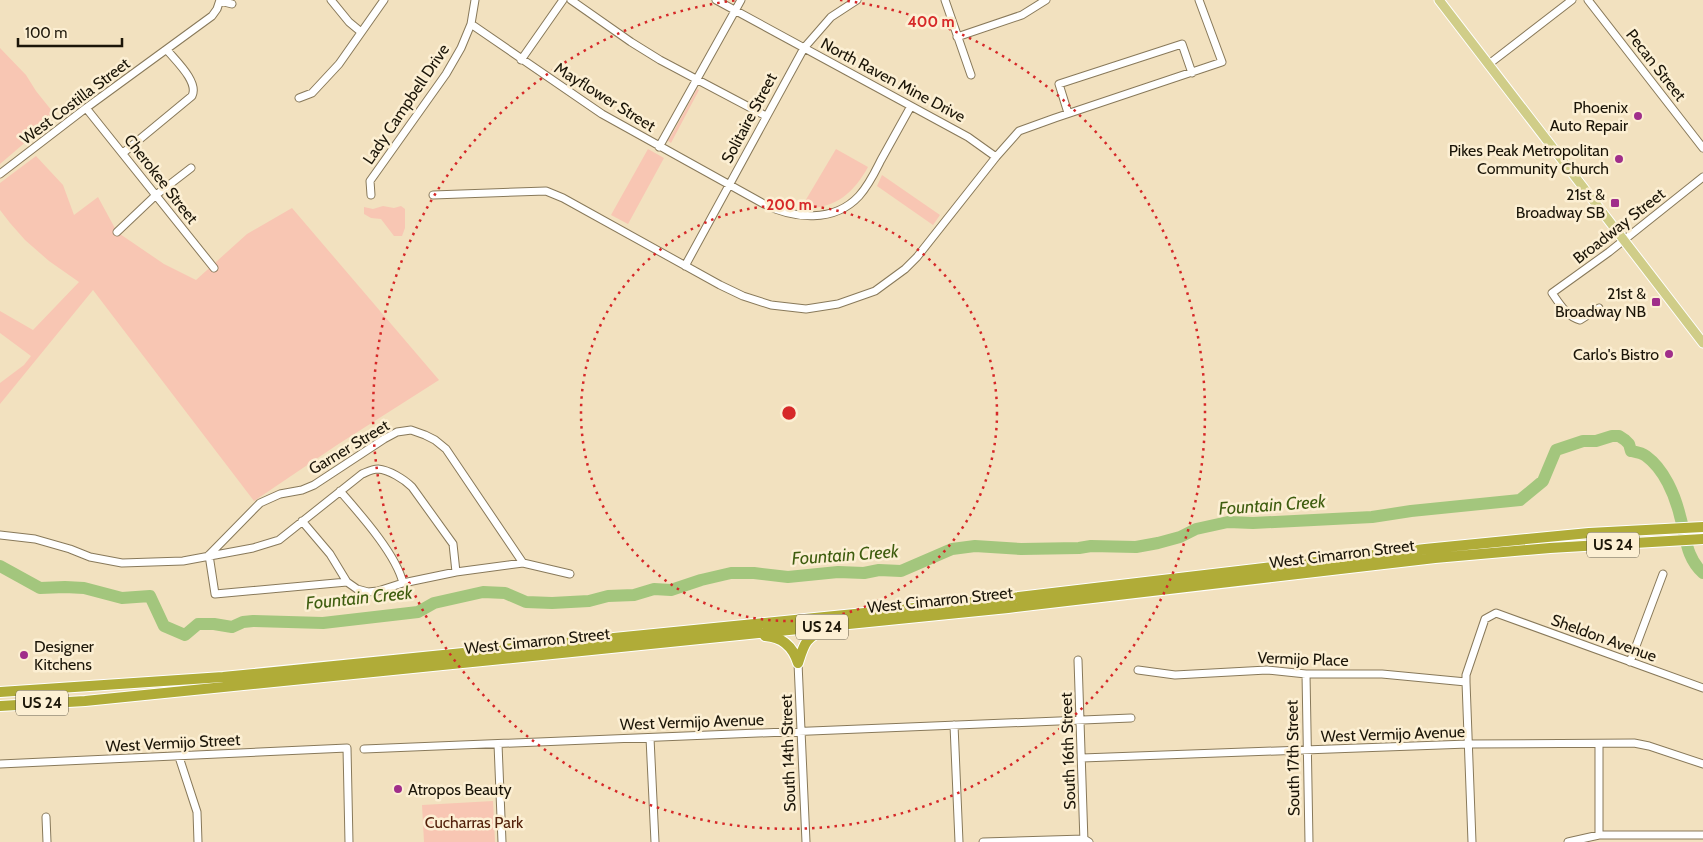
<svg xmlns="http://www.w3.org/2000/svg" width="1703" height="842" font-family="Cabin,sans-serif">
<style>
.green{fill:#f8c6b3}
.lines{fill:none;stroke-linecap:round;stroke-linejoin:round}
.river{stroke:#a3c67d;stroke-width:12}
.minor-casing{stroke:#88795a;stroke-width:9}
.major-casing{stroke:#fff;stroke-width:11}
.highway-casing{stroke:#fff;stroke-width:12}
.minor{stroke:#fff;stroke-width:7}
.major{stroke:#d0cd88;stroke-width:9}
.highway{stroke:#b0ac38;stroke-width:10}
.ring{fill:none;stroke:#d62828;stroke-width:2.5;stroke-dasharray:2.5 5}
.poi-dot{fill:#a02e8a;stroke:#fcefd3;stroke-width:2}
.labels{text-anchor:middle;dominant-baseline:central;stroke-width:5;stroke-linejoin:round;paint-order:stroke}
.shield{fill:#fcefd3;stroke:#5e5645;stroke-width:1}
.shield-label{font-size:15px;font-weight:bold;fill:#1b1508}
.street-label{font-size:16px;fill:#1b1508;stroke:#fcefd3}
.poi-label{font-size:16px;fill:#1b1508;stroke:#fcefd3;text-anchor:end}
.park-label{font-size:16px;fill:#53210b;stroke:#fcefd3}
.water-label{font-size:18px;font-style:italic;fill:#3e5d0f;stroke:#fcefd3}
.centre{fill:#d62828;stroke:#fcefd3;stroke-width:2.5}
.ring-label{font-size:15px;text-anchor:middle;font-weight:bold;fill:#d62828;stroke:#fcefd3;stroke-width:5;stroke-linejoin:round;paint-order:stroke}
</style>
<rect width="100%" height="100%" fill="#f2e1bf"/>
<path class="green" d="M0,48L26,75L36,91L56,116L0,164Z
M697,89L699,90L671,143L667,140L671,136Z
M648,149L664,158L628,224L611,215Z
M836,149L868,167C853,194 834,210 801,208Z
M36,156L63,185L74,215L98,197L117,232L164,264L196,280L247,234L292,208L439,380L337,445L254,501L93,290L0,404V383L24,365L31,356L0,333V311L33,330L79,282L49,261L25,240L10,223L0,210V183Z
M882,175L940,215L933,225L877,186Z
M383,206L394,208L401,206L405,209V228L402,236H394L381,219L371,218L364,214V207L373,209Z
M493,801L495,842H424L422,805Z"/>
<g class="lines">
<path class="river" d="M0,566L40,588L65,587L84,588L122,598L150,596L164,626L185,635L198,624H214L232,627L243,622L253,621L323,623L418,612L434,603L483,592L505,593L526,602L552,603L589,601L608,596L634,595L654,589L671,590L701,580L731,573H754L788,577L838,572L864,573L879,570L901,571L952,549L975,546L1021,549L1079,548L1091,546L1136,547L1158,543L1180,537L1196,529L1228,522L1253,523L1372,517L1411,511L1520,500L1543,481L1556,450L1583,441H1596L1612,436H1619L1625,440L1629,444L1631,451C1636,452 1642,453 1646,456C1664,469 1675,495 1680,516C1686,537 1686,558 1703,573"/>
<g class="minor-casing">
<path id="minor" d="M331,0L349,22L361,32
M571,0L631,42L660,60L766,116
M945,0L971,75
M1588,0L1703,148
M220,1L232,4
M471,24L602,114L764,204C794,219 834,223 859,196C869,185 875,172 881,160C891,142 901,124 911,106
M957,37L1022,15L1046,0
M521,60L563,0
M1489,64L1572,0
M299,98L312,93L339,64L384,0
M86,108L214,268
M1068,113L1059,84L1182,44L1192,73
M659,147L741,0
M123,153L192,96C199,82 176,61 167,50
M996,157L1019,131L1055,118L1222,62L1199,0
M0,174L86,108L212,16L217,9L220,0
M371,195L370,181L446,74L461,48L471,24L475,0
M433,195L546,191L563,198L720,285L743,296L771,305L806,309L838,304L875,291L905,269L917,257L996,157L968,137L716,0
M117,232L156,195L191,168
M685,266L804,48L831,17L857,0
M1599,308L1580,320C1567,317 1559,303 1552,293L1609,252L1703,177
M340,491C360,514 396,554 403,583
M302,521L330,554L347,582
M0,535L35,539L70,549L90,557L122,563L183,561L253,548L279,540L362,474C367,472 372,469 378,469C389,470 404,479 412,487L453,544L456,572
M209,555L260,503L280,494L302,490L314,485L384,439L397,432L411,430L425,435L435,440L446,449L523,563
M209,555L215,594L347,582L357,589L368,592L378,591L403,583L456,572L523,563L570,574
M1078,660L1084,842
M1630,662L1663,574
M798,663L806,842
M1138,670L1175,675L1267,670L1306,674H1382L1466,682
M1306,674L1309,842
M954,725L959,842
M650,738L655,842
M498,744L502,842
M1599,744V835
M364,749L1131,718
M179,757L197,812L198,842
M1082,758L1468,744L1634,743L1649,746L1703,764
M0,764L347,748L349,842
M46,817L47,842
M983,842L1084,839L1089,842
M1472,842L1466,682V675L1485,619L1496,613L1703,688
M1568,842L1599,835H1703"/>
</g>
<g class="major-casing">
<path id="major" d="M1439,0L1703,343"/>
</g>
<g class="highway-casing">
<path id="highway" d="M765,636C783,637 793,647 798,663
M798,663C804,644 806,636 826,630
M0,692L223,677L994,600L1425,549L1589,533L1703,527
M0,706L85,701L1008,608L1435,558L1550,548L1703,539"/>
</g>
<use href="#minor" class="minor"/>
<use href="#major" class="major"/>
<use href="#highway" class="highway"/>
</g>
<g class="ring">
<circle cx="789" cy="413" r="208"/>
<path d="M840 0A416 416 0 1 1 738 0"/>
</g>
<g class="poi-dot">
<circle cx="1638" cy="116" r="5"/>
<circle cx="1619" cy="159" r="5"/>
<rect x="1610" y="198" width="10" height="10" rx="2.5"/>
<rect x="1651" y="297" width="10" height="10" rx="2.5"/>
<circle cx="1669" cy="354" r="5"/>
<circle cx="24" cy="655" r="5"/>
<circle cx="398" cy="789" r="5"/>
</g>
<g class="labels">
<g class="shield">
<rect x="1587" y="532.5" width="52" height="25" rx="4"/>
<rect x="796" y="614.5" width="52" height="25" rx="4"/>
<rect x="16" y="690.5" width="52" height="25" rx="4"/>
</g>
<g class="shield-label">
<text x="1613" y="545">US 24</text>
<text x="822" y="627">US 24</text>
<text x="42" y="703">US 24</text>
</g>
<g class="street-label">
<text transform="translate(1656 65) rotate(52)">Pecan Street</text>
<text transform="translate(893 80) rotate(28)">North Raven Mine Drive</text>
<text transform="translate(605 97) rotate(32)">Mayflower Street</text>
<text transform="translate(75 101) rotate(-37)">West Costilla Street</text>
<text transform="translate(406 104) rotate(-56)">Lady Campbell Drive</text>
<text transform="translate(749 118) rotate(-62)">Solitaire Street</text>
<text transform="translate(161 179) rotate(52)">Cherokee Street</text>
<text transform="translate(1619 226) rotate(-38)">Broadway Street</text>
<text transform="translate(349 447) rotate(-31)">Garner Street</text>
<text transform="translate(1342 554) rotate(-7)">West Cimarron Street</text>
<text transform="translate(940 600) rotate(-6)">West Cimarron Street</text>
<text transform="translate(1604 638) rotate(20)">Sheldon Avenue</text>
<text transform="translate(537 641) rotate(-6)">West Cimarron Street</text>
<text transform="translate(1303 659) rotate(2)">Vermijo Place</text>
<text transform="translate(692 722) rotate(-2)">West Vermijo Avenue</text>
<text transform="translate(1393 734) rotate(-2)">West Vermijo Avenue</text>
<text transform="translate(173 743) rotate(-3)">West Vermijo Street</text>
<text transform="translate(1068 751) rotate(-92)">South 16th Street</text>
<text transform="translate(788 753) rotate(-92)">South 14th Street</text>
<text transform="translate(1293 758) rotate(-91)">South 17th Street</text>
</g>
<g class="poi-label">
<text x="1628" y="107">Phoenix<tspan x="1628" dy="18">Auto Repair</tspan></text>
<text x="1609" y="150">Pikes Peak Metropolitan<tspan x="1609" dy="18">Community Church</tspan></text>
<text x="1605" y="194">21st &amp;<tspan x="1605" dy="18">Broadway SB</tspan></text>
<text x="1646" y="293">21st &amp;<tspan x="1646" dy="18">Broadway NB</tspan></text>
<text x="1659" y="354">Carlo's Bistro</text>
<text x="34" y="646" text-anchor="start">Designer<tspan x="34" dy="18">Kitchens</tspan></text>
<text x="408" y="789" text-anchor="start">Atropos Beauty</text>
</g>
<g class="park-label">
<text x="474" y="822">Cucharras Park</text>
</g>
<g class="water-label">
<text transform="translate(1272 505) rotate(-4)">Fountain Creek</text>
<text transform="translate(845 555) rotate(-4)">Fountain Creek</text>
<text transform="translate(359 598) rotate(-6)">Fountain Creek</text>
</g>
</g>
<circle cx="789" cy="413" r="8" class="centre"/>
<g class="ring-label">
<text x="931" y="27">400 m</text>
<text x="789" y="210">200 m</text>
</g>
<path d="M18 38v8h104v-8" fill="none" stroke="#1b1508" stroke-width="2.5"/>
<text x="25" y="38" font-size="15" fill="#1b1508" stroke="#fcefd3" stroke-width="4" paint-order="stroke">100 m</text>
</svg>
